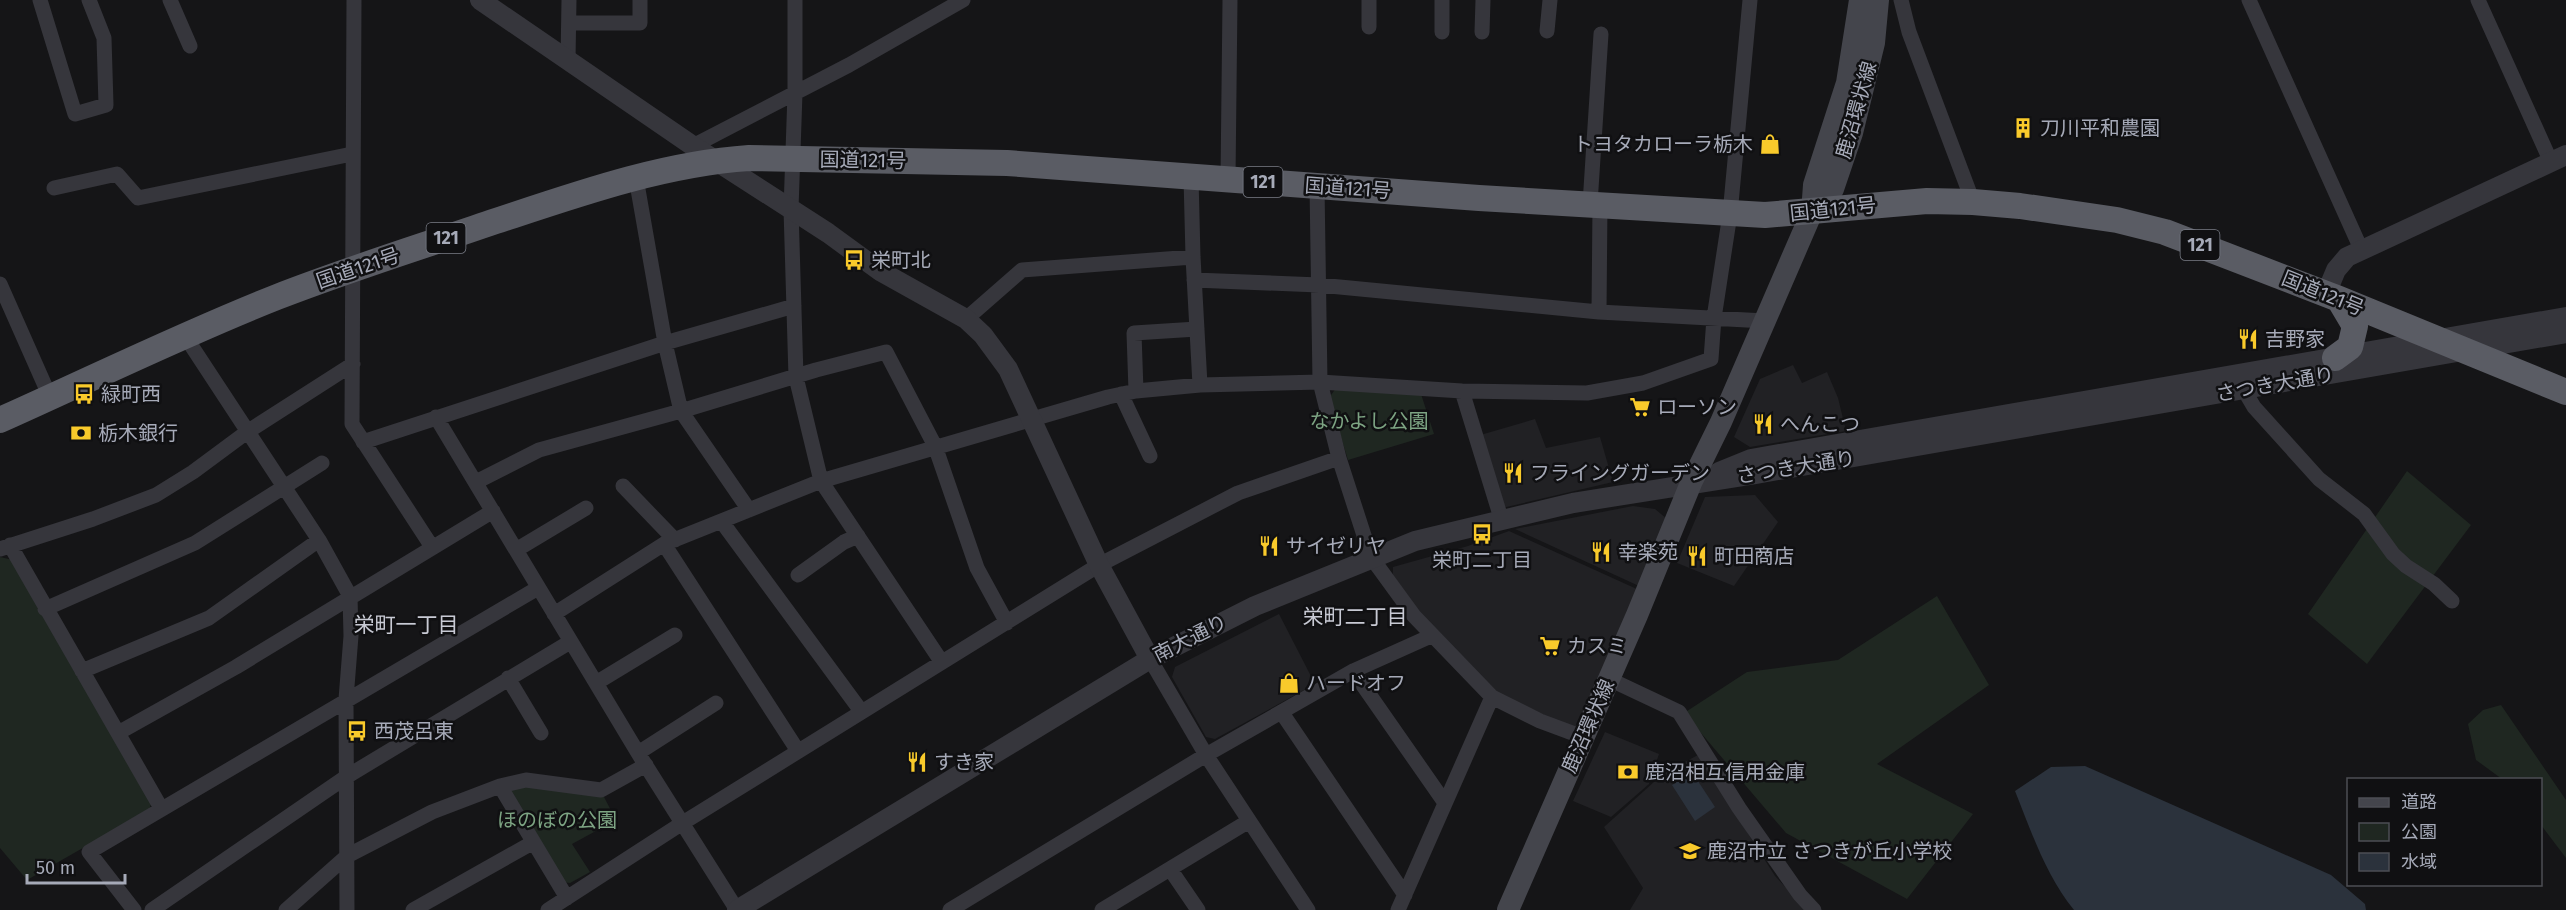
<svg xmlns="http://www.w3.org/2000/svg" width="2566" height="910" font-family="'Fira Sans','Noto Sans JP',sans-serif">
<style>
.built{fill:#212124}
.green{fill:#1f2721}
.water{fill:#2b323c}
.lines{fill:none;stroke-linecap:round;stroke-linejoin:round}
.minor{stroke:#36363c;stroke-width:15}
.tertiary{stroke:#36363c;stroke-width:20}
.secondary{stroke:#44454c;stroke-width:22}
.trunk{stroke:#5a5c64;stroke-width:26}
.labels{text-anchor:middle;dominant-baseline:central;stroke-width:5;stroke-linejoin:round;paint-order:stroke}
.shield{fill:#101012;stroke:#797c86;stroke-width:1.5}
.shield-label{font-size:18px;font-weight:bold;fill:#a6aab8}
.street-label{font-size:20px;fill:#a6aab8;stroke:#101012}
.poi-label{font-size:20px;fill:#a6aab8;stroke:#101012;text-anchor:start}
.park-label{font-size:20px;fill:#7da483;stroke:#101012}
.neighbourhood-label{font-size:21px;fill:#c8cad4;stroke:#101012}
</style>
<rect width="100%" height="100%" fill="#151517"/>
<path class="built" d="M1793,365L1802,383L1827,372L1838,398L1846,431L1750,447L1734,437L1760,379Z
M1535,419L1546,448L1600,437L1613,482L1502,508L1477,436Z
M1755,495L1778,522L1734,586L1677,563L1705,497Z
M1633,506L1655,509L1667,519L1639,586L1515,529Z
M1509,531L1639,590L1578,731L1494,692L1426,621L1393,575V567L1468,546Z
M1279,614L1315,684L1215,739L1206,737L1172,677L1175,667Z
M1605,732L1659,754L1649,784L1611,817L1573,801Z
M1698,755L1775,876L1807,910H1630L1643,888L1604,827L1664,773Z"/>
<path class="green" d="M1336,388L1421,394L1434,434L1348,460L1329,398Z
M2407,471L2471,525L2367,664L2308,614Z
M0,557L13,560L152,801L149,810L27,880L0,848Z
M1937,596L1989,685L1877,764L1973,814L1907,899L1786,833L1684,713L1747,672L1838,660Z
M2501,705L2566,800V858L2541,825L2540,780L2502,779L2476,760L2468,724L2483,710Z
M515,785L604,797L616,820L572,844L590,872L570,883L562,882L509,793Z"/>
<path class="water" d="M2085,766L2331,875L2365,904L2366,910H2074C2046,876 2031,831 2015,791L2051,767Z
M1692,772L1715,807L1695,821L1672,785Z"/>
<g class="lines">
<path class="minor" d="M40,0L75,114L106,105L104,38L89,0
M170,0L190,46
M354,0L352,424L432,547
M795,0V93L791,209L796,377L821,481L941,661
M1901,0L1909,32L1973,202
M2249,0L2361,249
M2478,0L2551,162
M569,23H640V0
M1369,27V0
M1547,31L1550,0
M1442,32V0
M1482,32L1483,0
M568,60L569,0
M693,146L849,65L963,0
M1191,177L1193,257L1200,385
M636,178L665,343L681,411L749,510
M1228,179L1230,0
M1317,186L1320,382L1339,458L1371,557L1414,616L1492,697L1540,721L1583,737
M54,188L117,174L138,198L352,154
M1590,204L1601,34
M1194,280L1319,285L1599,312L1765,321
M0,284L50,397
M1599,312L1600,205
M966,319L1022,270L1193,257
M185,336L319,540L350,596L351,636L346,699L347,910
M2244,390L2254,407L2319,479L2364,514L2393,554L2406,566L2434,584L2452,601
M1136,391L1134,333L1197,329
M1462,391L1501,518
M1121,394L1150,456
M436,417L638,753L737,910
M363,442L665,343L794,306
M476,482L539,450L681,411L816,370L886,352L935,446L977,568L1007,623
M623,486L675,540
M722,522L861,711
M664,544L798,751
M10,545L161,808
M0,549L93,519L156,495L193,472L247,432L353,364
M516,550L586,508
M798,575L844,542L858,536
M45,609L195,543L322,463
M554,614L664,544L821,481L1108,397L1136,391L1200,385L1320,382L1462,391L1587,393L1643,383L1711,359L1714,318L1730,214L1750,0
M1150,659L1206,755L1308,910
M82,671L209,618L319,540
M1353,671L1445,803
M508,678L541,733
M1609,679L1679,712L1739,808L1800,895L1814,910
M596,683L675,635
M1282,713L1405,895
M118,733L236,667L493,511
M638,753L716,703
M500,786L567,898
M1170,869L1198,910
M134,910L89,852L538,588
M152,910L346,777L570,642
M286,910L347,856L432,812L500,786L526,780L601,790L646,765
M413,910L532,843
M548,910L681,824L1099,565L1238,493L1339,458
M950,910L1206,755L1353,671L1431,636
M1102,910L1249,821
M1398,910L1492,697"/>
<path class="tertiary" d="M480,0L693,146L828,233L880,271L966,319L983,335L1008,369L1099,565L1150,659
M2326,294L2336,270L2347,257L2566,155
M1719,472L1751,459L2566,317
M737,910L1150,659L1255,606L1415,541L1573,503L1755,474L2566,333"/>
<path class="secondary" d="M1812,212L1833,189L1852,133L1874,43L1878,0
M1508,910L1637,615L1691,483L1721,422L1812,212L1814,185L1847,83L1860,0"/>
<path class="trunk" d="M2335,358L2350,347L2355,326L2339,299
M0,420C92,379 183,334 277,297C346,270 417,248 487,224C572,196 660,164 749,158L1007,163L1479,198L1765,215L1927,201L1973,202L2020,206L2117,220L2165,232L2339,299L2566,392"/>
</g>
<defs>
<g id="building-bare" transform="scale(1.62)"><path d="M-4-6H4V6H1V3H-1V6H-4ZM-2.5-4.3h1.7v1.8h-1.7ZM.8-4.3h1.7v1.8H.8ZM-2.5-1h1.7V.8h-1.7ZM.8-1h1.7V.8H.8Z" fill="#f9ca2b" stroke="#101012" stroke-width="2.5" paint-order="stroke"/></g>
<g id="shop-bare" transform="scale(1.62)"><path d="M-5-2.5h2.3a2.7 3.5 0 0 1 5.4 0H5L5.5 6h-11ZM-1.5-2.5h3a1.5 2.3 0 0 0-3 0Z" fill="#f9ca2b" stroke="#101012" stroke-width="2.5" paint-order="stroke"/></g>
<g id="bus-bare" transform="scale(1.62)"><path d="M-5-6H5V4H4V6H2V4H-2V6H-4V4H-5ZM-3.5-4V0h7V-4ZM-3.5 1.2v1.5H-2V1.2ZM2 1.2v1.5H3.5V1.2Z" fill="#f9ca2b" stroke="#101012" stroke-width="2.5" paint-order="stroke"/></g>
<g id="restaurant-bare" transform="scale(1.62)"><path d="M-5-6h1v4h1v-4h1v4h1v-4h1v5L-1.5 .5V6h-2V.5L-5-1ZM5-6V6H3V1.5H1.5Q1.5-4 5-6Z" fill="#f9ca2b" stroke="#101012" stroke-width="2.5" paint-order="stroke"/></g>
<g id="supermarket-bare" transform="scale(1.62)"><path d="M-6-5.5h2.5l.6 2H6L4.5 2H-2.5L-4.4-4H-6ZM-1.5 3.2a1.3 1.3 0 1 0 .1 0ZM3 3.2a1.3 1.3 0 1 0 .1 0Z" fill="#f9ca2b" stroke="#101012" stroke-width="2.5" paint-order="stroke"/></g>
<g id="bank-bare" transform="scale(1.62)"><path d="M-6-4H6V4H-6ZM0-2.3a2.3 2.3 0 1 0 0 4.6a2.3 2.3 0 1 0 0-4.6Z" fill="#f9ca2b" stroke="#101012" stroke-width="2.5" paint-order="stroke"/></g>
<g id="school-bare" transform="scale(1.62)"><path d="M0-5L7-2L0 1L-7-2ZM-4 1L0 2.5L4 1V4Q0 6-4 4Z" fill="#f9ca2b" stroke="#101012" stroke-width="2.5" paint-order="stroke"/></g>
</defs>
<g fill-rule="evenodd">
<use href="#building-bare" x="2023" y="128"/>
<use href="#shop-bare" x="1770" y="144"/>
<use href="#bus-bare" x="854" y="260"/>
<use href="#restaurant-bare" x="2248" y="339"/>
<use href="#bus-bare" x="84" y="394"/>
<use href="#supermarket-bare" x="1640" y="407"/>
<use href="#restaurant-bare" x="1763" y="424"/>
<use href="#bank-bare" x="81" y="433"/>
<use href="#restaurant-bare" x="1513" y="473"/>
<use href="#bus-bare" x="1482" y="534"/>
<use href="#restaurant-bare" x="1269" y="546"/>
<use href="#restaurant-bare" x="1601" y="552"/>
<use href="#restaurant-bare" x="1697" y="556"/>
<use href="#supermarket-bare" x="1550" y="646"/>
<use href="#shop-bare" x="1289" y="683"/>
<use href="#bus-bare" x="357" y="731"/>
<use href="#restaurant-bare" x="917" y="762"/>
<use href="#bank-bare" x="1628" y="772"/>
<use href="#school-bare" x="1690" y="851"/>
</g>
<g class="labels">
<g class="shield">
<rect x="1243.5" y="167" width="39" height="30" rx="4.5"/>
<rect x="426.5" y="223" width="39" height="30" rx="4.5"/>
<rect x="2180.5" y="230" width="39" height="30" rx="4.5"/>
</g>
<g class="shield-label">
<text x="1263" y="182">121</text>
<text x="446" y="238">121</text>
<text x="2200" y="245">121</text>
</g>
<g class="street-label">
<text transform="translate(1856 110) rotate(-74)">鹿沼環状線</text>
<text transform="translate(863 160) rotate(1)">国道121号</text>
<text transform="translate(1348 188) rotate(4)">国道121号</text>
<text transform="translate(1833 209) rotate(-6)">国道121号</text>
<text transform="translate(358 268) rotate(-19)">国道121号</text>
<text transform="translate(2323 293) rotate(22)">国道121号</text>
<text transform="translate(2275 384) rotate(-10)">さつき大通り</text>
<text transform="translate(1796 467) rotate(-9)">さつき大通り</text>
<text transform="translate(1190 638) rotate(-27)">南大通り</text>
<text transform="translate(1588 726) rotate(-66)">鹿沼環状線</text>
</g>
<g class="poi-label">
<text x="2040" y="128">刀川平和農園</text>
<text x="1753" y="144" text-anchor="end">トヨタカローラ栃木</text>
<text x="871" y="260">栄町北</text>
<text x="2265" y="339">吉野家</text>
<text x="101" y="394">緑町西</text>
<text x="1657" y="407">ローソン</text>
<text x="1780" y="424">へんこつ</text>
<text x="98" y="433">栃木銀行</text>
<text x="1530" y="473">フライングガーデン</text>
<text x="1286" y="546">サイゼリヤ</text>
<text x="1618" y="552">幸楽苑</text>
<text x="1714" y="556">町田商店</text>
<text x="1482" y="560" text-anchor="middle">栄町二丁目</text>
<text x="1567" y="646">カスミ</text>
<text x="1306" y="683">ハードオフ</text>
<text x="374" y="731">西茂呂東</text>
<text x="934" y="762">すき家</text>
<text x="1645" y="772">鹿沼相互信用金庫</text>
<text x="1707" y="851">鹿沼市立 さつきが丘小学校</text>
</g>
<g class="park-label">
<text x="1369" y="421">なかよし公園</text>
<text x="557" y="820">ほのぼの公園</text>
</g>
<g class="neighbourhood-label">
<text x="1355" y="617">栄町二丁目</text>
<text x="406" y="625">栄町一丁目</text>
</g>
</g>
<rect x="2347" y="778" width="195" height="108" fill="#101012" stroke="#4c4e54" stroke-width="1.5"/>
<rect x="2359" y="798" width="30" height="9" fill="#44454c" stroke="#4c4e54" stroke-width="1.5"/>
<text x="2401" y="808" font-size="18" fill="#a6aab8">道路</text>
<rect x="2359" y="823" width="30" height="18" fill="#1f2721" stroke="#4c4e54" stroke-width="1.5"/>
<text x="2401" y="838" font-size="18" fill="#a6aab8">公園</text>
<rect x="2359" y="853" width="30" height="18" fill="#2b323c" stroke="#4c4e54" stroke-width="1.5"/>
<text x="2401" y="868" font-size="18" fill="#a6aab8">水域</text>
<path d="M27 874v9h98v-9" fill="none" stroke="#a6aab8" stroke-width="3"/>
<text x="36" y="874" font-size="18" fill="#a6aab8" stroke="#101012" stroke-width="4.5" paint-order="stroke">50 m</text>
</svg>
